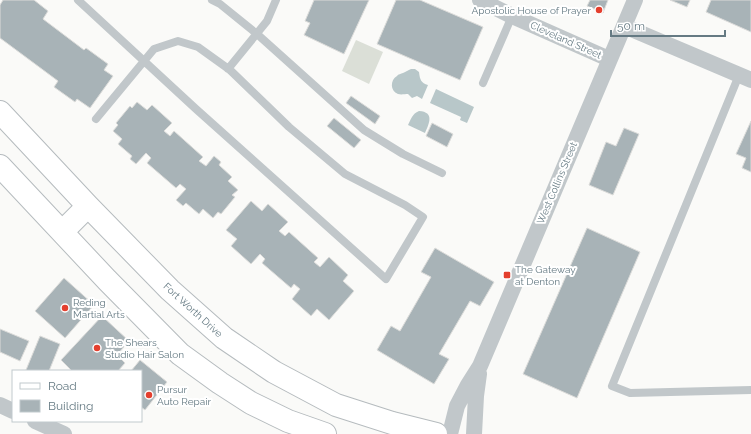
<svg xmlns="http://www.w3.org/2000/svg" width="751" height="434" font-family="Raleway,sans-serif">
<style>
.green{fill:#dbdfd7}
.water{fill:#b8c7c9}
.building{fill:#a8b3b7;stroke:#dcdcda}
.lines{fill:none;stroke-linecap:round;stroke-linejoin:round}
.primary-casing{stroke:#b5bbbe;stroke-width:24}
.lane{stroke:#c1c7ca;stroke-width:8}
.street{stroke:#c1c7ca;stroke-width:16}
.primary{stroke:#fff;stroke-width:22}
.poi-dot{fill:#e43f2e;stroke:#fff;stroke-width:1.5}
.labels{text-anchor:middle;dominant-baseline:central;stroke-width:4;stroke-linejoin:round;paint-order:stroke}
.poi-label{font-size:10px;fill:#657a83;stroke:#fff;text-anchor:start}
.street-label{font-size:10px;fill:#657a83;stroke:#fff}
</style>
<rect width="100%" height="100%" fill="#fafaf8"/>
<path class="green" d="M356,40L383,52L369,84L342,71Z"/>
<path class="water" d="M411,69H415L419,72C420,80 421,83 428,85L422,99L417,96L412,98L408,94C405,94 401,95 398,94C390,91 390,80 397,76C398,74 401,74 403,73C406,72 408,70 411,69Z
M436,89L474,107L467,123L460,120L461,117L430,103Z
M419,111C435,112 429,124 425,133L408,125C411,119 412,114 419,111Z"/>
<path class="building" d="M3,0H34L48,11L43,19L84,50L86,48L108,64L104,70L113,76L90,108L77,99L75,102L54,87L58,81L0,38V5Z
M314,0H369L344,54L304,35L310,23L305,21Z
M396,0H420L483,27L460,80L377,44Z
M590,0H608L603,13L587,6Z
M670,0H690L687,7Z
M711,0H751V32L706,12Z
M351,96L380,116L375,124L346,103Z
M137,102L147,110L152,105L172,123L164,131L170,136L174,131L203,157L199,161L206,166L214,156L221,162L219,165L232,177L228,181L238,190L232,195L235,197L221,214L218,212L213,218L203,209L199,214L186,203L183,206L176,200L186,189L180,184L176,188L147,163L151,158L146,153L136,164L130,159L132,156L118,144L122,139L113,131L118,125L116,123L130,106L132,108Z
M334,118L361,140L354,148L327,126Z
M751,121V172L742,168L746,158L736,154Z
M432,123L453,134L447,147L426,136Z
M624,128L639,134L613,195L589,185L606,142L616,146Z
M251,201L262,211L268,204L288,222L279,231L285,236L289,232L318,258L314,262L320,267L329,257L348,275L343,281L354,291L329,320L317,309L311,316L292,299L300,289L294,284L291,288L262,263L265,259L260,254L251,264L231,246L237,239L226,230Z
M587,228L640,252L577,398L523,374Z
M435,248L494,282L480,306L470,301L439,354L449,359L434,384L377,350L391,326L400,331L431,277L421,272Z
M64,278L94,305L65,338L35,311Z
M102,316L129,341L117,355L125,363L118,371H72L61,360Z
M0,329L29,341L20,361L0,352Z
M40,336L60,344L49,371H28L26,370Z
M140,360L167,382L145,410L141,407V371H131Z"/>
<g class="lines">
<g class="primary-casing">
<path id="primary" d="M0,112L88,206L170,290L224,338L274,372L336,405L392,423L436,434
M0,166L107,280L180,354L220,383L251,403L288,421L325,434
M62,232L88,206"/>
</g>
<path class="lane" d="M78,0L196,109L386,279L423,217L405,205L345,174L289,127L230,70L198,47L178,41L154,49L96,119
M212,0L220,4L257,34L364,130L403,154L442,173
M228,69L267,21L276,0
M739,75L612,386L630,393L751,390
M483,83L512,16"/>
<path class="street" d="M480,0L512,16L609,59
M624,26L751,80
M0,405L13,411
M35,421L64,434
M450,434L457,406L468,385L480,366L635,0
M474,434L476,396L479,374"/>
<use href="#primary" class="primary"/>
</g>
<g class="poi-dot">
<circle cx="599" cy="10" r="4"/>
<rect x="503" y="271" width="8" height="8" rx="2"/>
<circle cx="65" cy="308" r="4"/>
<circle cx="97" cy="348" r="4"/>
<circle cx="149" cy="395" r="4"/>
</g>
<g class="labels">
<g class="poi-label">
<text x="591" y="10" text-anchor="end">Apostolic House of Prayer</text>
<text x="515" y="269">The Gateway<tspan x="515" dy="12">at Denton</tspan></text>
<text x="73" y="302">Reding<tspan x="73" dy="12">Martial Arts</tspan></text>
<text x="105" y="342">The Shears<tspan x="105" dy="12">Studio Hair Salon</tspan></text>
<text x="157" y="389">Pursur<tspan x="157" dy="12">Auto Repair</tspan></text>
</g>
<g class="street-label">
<text transform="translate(566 40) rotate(24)">Cleveland Street</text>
<text transform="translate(557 183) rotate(-67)">West Collins Street</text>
<text transform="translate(193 310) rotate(42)">Fort Worth Drive</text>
</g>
</g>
<rect x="12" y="370" width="130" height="52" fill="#ffffff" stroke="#c1cacd"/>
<rect x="20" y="383" width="20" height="6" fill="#ffffff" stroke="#c1cacd"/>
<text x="48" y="390" font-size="12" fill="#657a83">Road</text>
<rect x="20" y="400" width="20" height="12" fill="#a8b3b7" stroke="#c1cacd"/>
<text x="48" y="410" font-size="12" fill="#657a83">Building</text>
<path d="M611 30v6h114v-6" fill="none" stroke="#657a83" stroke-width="2"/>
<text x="617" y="30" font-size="12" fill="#657a83" stroke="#ffffff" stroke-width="3" paint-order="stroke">50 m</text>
</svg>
